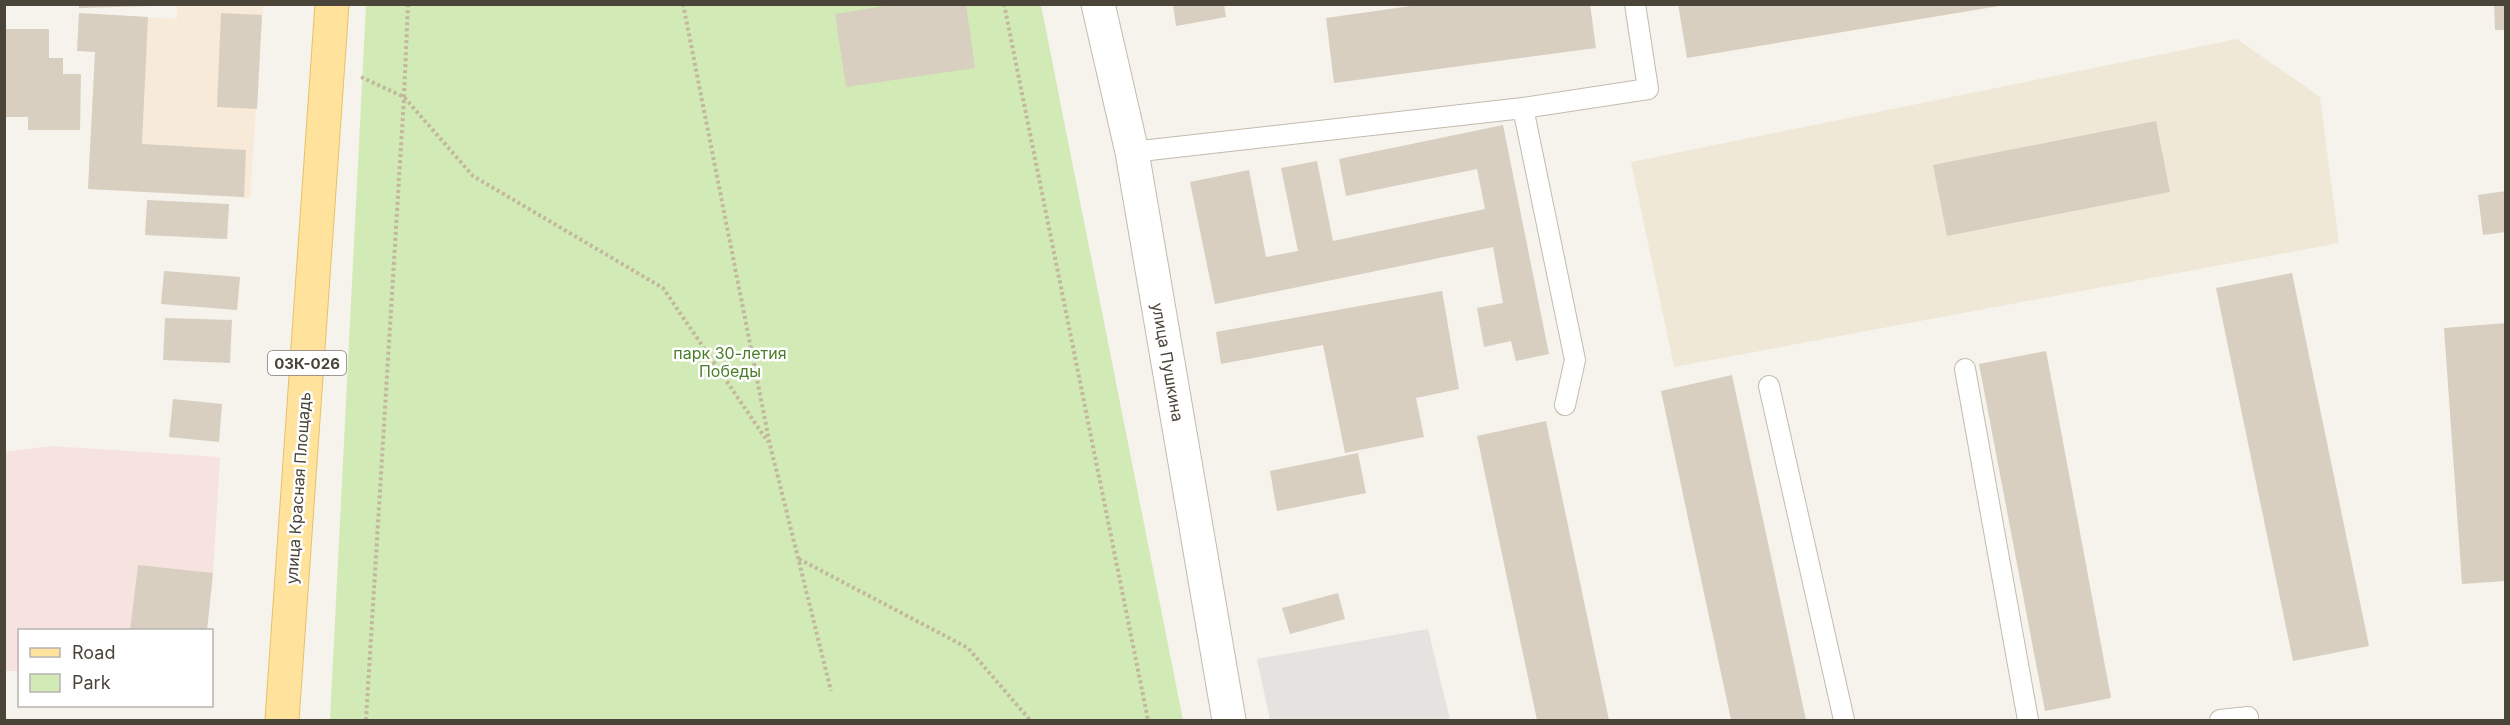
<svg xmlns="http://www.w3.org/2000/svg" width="2510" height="725" font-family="Inter,sans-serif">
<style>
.commercial{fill:#f7ead8}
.education{fill:#efe8d6}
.medical{fill:#f6e3e0}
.green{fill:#d2eab5}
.parking{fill:#e5e3e0}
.building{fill:#d8cfc1}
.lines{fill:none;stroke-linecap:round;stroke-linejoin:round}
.service-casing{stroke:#c2bbae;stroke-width:22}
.minor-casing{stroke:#c2bbae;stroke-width:35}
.primary-casing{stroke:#e6c16a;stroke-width:35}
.path{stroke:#c4b79f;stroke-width:4;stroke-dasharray:3 3;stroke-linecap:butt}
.service{stroke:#fff;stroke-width:20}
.minor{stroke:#fff;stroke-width:33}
.primary{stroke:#ffe39c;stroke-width:33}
.labels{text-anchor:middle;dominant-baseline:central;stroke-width:5;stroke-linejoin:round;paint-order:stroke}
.shield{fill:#fff;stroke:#817c74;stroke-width:1.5}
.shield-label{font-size:15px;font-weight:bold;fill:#4b4439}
.park-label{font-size:16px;fill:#4a7f2a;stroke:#fff}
.street-label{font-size:16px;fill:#4b4439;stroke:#fff}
</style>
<rect width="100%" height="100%" fill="#f6f3ec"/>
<path class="commercial" d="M177,5H263L250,198L88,189L95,52L77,51L79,13L177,19Z"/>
<path class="education" d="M2237,39L2320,97L2339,243L1674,367L1631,162Z"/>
<path class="medical" d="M51,446L220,457L213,573L207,630H20L19,671H5L4,452Z"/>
<path class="green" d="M366,5H1041L1183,720H330Z"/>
<path class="parking" d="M1428,629L1450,720H1270L1257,659Z"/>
<path class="building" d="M79,4H150V6L79,8Z
M898,4H966L975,68L846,87L835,14Z
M1173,4H1224L1226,17L1176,26Z
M1425,4H1590L1596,48L1334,83L1326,18Z
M1678,4H1999V6L1687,58Z
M2494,4H2506V30H2495Z
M79,13L148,17L142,144L246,150L244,197L88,189L95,52L77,51Z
M221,13L262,15L257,109L217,107Z
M4,29H49V58H63V74H81L80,130H28V117H4Z
M2156,121L2170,192L1947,236L1933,165Z
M1503,125L1549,354L1516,361L1511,341L1484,347L1477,308L1503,303L1493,247L1215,304L1190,182L1249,170L1266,257L1298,251L1281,168L1317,161L1333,241L1485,209L1477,169L1346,196L1339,159Z
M2506,191V232L2483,235L2478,195Z
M147,200L229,204L227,239L145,235Z
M164,271L240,277L237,310L161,304Z
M2292,273L2369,646L2293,661L2216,288Z
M1442,291L1459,389L1416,398L1424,437L1345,453L1323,345L1221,364L1216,332Z
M165,318L232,320L230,363L163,360Z
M2506,323V581L2462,584L2444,328Z
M2046,351L2111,698L2045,711L1979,364Z
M1732,375L1806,720H1731L1661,391Z
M173,399L222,404L219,442L169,437Z
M1546,421L1609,720H1537L1477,436Z
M1358,453L1366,493L1277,511L1270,471Z
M138,565L213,573L207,630H130Z
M1338,593L1345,619L1290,634L1282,608Z"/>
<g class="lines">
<g class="service-casing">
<path id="service" d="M1523,108L1648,89L1635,4
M1132,152L1523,108L1575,360L1565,405
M1965,369L2028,720
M1769,386L1844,720
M2220,720L2248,717V720"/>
</g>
<g class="minor-casing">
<path id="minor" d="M1098,4L1132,152L1229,720"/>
</g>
<g class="primary-casing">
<path id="primary" d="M282,720L332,4"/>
</g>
<path class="path" d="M683,4L770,445L831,691
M1004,4L1148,720
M361,77L404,97L473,176L663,288L768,442
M799,559L968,648L1030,720
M366,720L404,97L408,4"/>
<use href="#service" class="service"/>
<use href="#minor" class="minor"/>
<use href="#primary" class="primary"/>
</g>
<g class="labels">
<rect class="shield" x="268" y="351" width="78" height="24" rx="4.5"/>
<g class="shield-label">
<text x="307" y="363">03К-026</text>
</g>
<g class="park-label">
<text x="730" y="353">парк 30-летия<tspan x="730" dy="18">Победы</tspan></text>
</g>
<g class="street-label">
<text transform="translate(1168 362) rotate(80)">улица Пушкина</text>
<text transform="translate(298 488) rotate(-86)">улица Красная Площадь</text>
</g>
</g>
<rect width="2510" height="725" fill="none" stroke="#4b4439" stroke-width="12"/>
<rect x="18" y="629" width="195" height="78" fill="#ffffff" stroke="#b7b4b0" stroke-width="1.5"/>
<rect x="30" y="648" width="30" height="9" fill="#ffe39c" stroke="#b7b4b0" stroke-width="1.5"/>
<text x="72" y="659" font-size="18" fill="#4b4439">Road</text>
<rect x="30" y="674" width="30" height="18" fill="#d2eab5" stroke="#b7b4b0" stroke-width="1.5"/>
<text x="72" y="689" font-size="18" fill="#4b4439">Park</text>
</svg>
